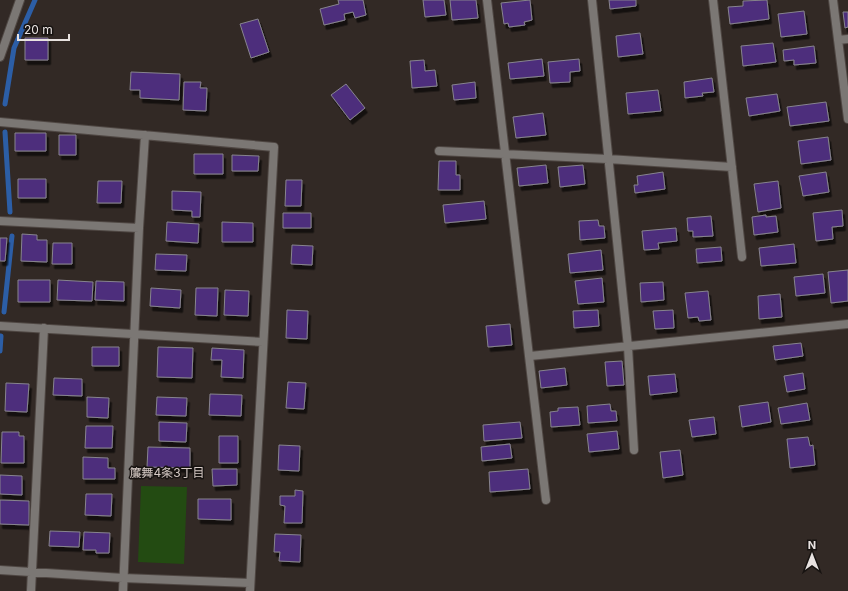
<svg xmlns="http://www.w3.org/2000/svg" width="848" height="591" font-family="Inter,'Noto Sans JP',sans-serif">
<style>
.green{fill:#234b12}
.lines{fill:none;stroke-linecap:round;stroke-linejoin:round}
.stream{stroke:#2c5ea6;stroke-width:5}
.building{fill:#4d2e7c;stroke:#87848e;filter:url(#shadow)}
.minor-casing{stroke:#4f4743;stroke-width:10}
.minor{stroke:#7b7774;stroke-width:8}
.labels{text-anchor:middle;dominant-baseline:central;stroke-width:3;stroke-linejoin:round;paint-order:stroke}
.neighbourhood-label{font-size:12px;fill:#d7cbc6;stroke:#171311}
</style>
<defs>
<filter id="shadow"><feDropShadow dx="2.5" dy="4.5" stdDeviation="0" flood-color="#0009"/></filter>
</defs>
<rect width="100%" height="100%" fill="#322925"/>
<path class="green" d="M141,486L187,487L184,564L138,562Z"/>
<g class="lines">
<path class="stream" d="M5,104L14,48L35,0
M5,132L10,212
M4,312L12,236
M0,351L1,336"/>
</g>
<path class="building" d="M338,0H363L366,15L355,18L353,12L344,14L345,20L324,25L320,9L339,4Z
M423,0H444L446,15L425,17Z
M450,0H476L478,18L452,20Z
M530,0L532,20L524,22L525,25L509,27L508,23L504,24L501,3Z
M609,0H636V6L610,9Z
M767,0L769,19L730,24L728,7L743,6V1Z
M804,11L807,34L781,37L778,14Z
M843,12H848V27L845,28Z
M258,19L269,52L251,58L240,24Z
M640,33L643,54L618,57L616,36Z
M25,38H48V60H25Z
M773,43L776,62L743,66L741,46Z
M814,46L816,63L794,65V60L784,61L783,50Z
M542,59L544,76L510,79L508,63Z
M579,59L580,71L570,72V82L550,83L548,62Z
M424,60L425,71L435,70L437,86L412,88L410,61Z
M131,72L180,74L179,100L140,98V90H130Z
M712,78L714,92L702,93L703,96L685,98L684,82Z
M184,82H201L200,88H207L206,111L183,110Z
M475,82L476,98L454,100L452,85Z
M346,84L365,108L350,120L331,95Z
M658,90L661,111L628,114L626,93Z
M777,94L780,111L749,116L746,98Z
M826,102L829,121L790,126L787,107Z
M543,113L546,135L516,138L513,117Z
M15,133H46V151H15Z
M59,135H76V155H59Z
M828,137L831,160L801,164L798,141Z
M194,154H223V174H194Z
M232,155L259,156L258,171H232Z
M439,161H456V175H460V190H438Z
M546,165L548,183L519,186L517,168Z
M583,165L585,184L560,187L558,167Z
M663,172L665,189L635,193L634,185H638L637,176Z
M826,172L829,192L803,196L799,176Z
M18,179H46V198H18Z
M286,180H302L301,206H285Z
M98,181H122L121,203H97Z
M778,181L781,208L758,212L754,184Z
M172,191L201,192L200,217H192V211L172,210Z
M484,201L486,219L445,223L443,205Z
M842,210L843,226L832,227L833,239L816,241L813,213Z
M283,213H311V228H283Z
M766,215V217L776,216L778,232L754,235L752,217Z
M711,216L713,236L693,237V231H688L687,218Z
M598,220L599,226H604L605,238L580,240L579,221Z
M167,222L199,224L198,243L166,241Z
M222,222L253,223V242H222Z
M676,228L677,241L658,243L659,249L644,250L642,231Z
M22,234L37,235V240H47V262L21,261Z
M0,238H7L5,261H0Z
M53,243H72V264H52Z
M794,244L796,263L761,266L759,248Z
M292,245L313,246L312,265L291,264Z
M721,247L722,261L697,263L696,249Z
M601,250L603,270L570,273L568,254Z
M156,254L187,255L186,271L155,270Z
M848,270V301L831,303L828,272Z
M823,274L825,293L796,296L794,277Z
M602,278L604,302L578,304L575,281Z
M18,280H50V302H18Z
M58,280L93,282L92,301L57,300Z
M96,281L124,282V301L95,300Z
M663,282L664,300L641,302L640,283Z
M151,288L181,290L180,308L150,306Z
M196,288H218L217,316L195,315Z
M225,290L249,291L248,316L224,315Z
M708,291L711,320L699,321L698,317L688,318L685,293Z
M780,294L782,317L759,319L758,296Z
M287,310L308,311L307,339L286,338Z
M598,310L599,326L574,328L573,311Z
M673,310L674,328L655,329L653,311Z
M510,324L512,345L488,347L486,326Z
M801,343L803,356L775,360L773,346Z
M92,347H119V366H92Z
M158,347L193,348L192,378L157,377Z
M212,348L244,350L243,378L221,377L222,360H211Z
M622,361L624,385L607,386L605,362Z
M565,368L567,385L541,388L539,371Z
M803,373L805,389L787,392L784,376Z
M675,374L677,392L650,395L648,376Z
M54,378L82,379V396L53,395Z
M288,382L306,383L304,409L286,408Z
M6,383L29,384L27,412L5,411Z
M210,394L242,395L241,416L209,415Z
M87,397L109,398L108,418L87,417Z
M157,397L187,398L186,416L156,415Z
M768,402L771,422L742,427L739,406Z
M807,403L810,420L781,424L778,408Z
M610,404L611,411H616L617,421L588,423L587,406Z
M578,407L580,425L551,427L550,412L558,411V408Z
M714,417L716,434L692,437L689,420Z
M159,422L187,423L186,442L159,441Z
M520,422L522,438L484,441L483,425Z
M86,426H113L112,448H85Z
M617,431L619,449L589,452L587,434Z
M2,432H19V436H24V463H1Z
M219,436H238V463H219Z
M808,437L810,446L813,445L815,465L790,468L787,439Z
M510,444L512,458L482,461L481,447Z
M279,445L300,446L299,471L278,470Z
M148,447L190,448V468L147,467Z
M680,450L683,475L663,478L660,452Z
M83,457L108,458V468H115V479H83Z
M212,469H237V485L213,486Z
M528,469L530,489L490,492L489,472Z
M0,475L22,476V495L0,494Z
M295,490L303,491L302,523H284L285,506L280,505V496H295Z
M86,494H112L111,516L85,515Z
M198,499H231V520L198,519Z
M0,500L29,501V525L0,524Z
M50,531L80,532L79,547L49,546Z
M84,532L110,533L109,553H96V550H83Z
M275,534L301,535L300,562L279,561L280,552H274Z"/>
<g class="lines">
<g class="minor-casing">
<path id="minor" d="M487,0L546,500
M592,0L628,347L634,450
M713,0L742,257
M833,0L848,119
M838,40L848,39
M0,57L20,0
M0,122L274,147L250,591
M439,151L608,159L732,167
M0,221L139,228
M0,326L263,342
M530,356L848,324
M0,570L123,578L250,583
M31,591L44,328
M123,591L139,228L145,135"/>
</g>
<use href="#minor" class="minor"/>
</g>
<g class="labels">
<g class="neighbourhood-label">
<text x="167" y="472">簾舞4条3丁目</text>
</g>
</g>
<g transform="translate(812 555)" stroke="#171311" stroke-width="3" paint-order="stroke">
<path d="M0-3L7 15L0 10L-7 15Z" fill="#e8e2e0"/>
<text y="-6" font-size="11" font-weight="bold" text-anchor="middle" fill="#e8e2e0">N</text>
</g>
<path d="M18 34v6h51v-6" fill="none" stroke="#e8e2e0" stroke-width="2"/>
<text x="24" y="34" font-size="12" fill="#e8e2e0" stroke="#171311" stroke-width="3" paint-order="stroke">20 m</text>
</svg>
